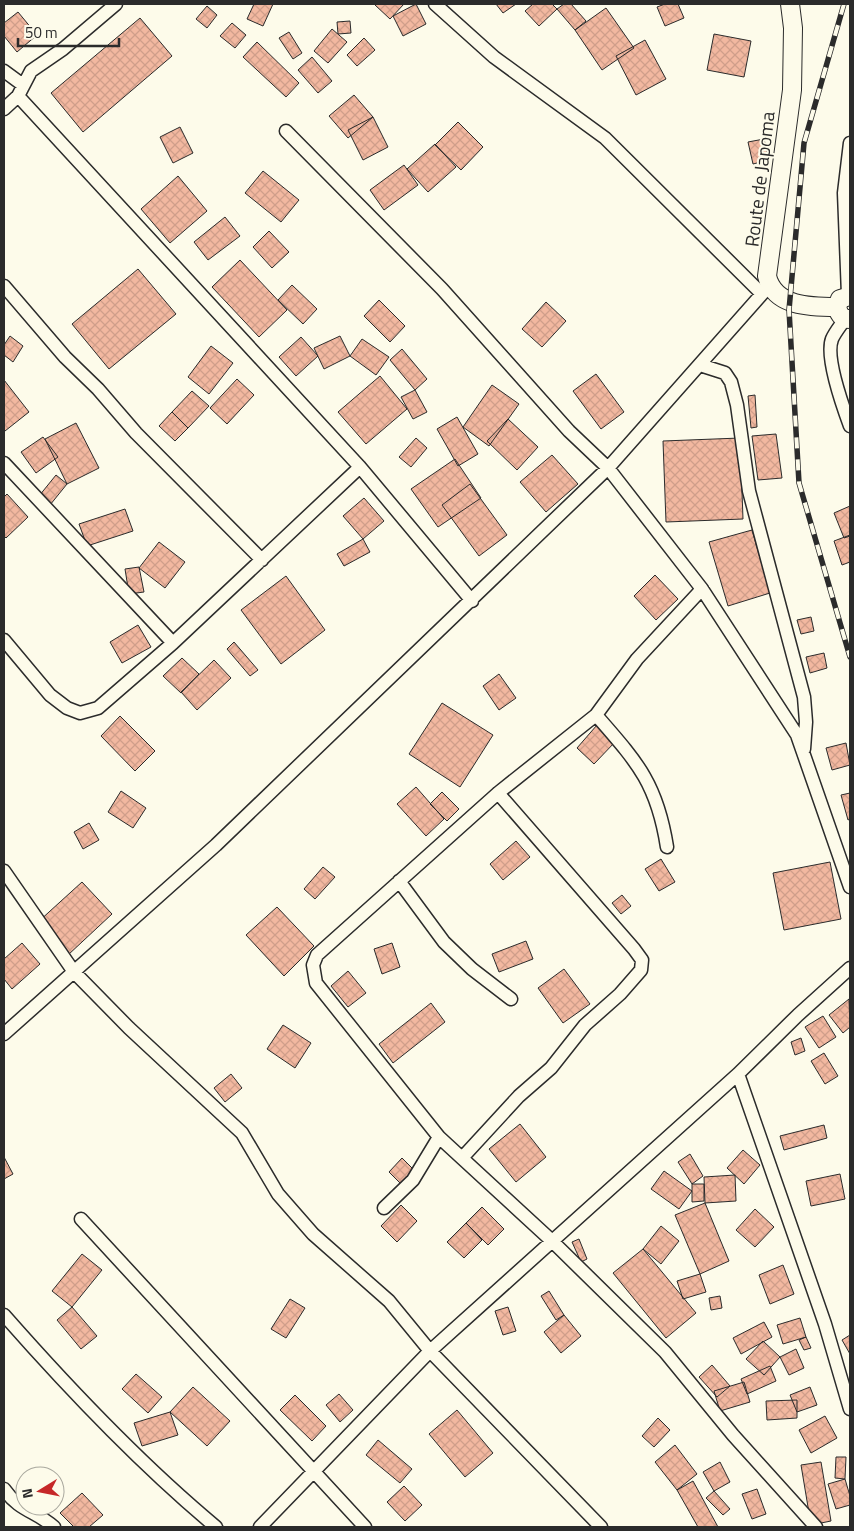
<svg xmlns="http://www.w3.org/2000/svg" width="854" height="1531" font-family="'Titillium Web',sans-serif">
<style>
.building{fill:url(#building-cross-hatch);stroke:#2b2b2b}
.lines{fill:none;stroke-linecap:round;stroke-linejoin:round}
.street-casing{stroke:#2b2b2b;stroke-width:15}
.secondary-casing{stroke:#2b2b2b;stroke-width:20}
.street{stroke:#fdfbea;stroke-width:12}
.secondary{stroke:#fdfbea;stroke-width:18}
.rail-casing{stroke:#2b2b2b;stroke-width:5.5}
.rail{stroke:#fdfbea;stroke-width:4;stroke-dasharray:11;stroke-linecap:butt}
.labels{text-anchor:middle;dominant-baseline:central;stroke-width:4;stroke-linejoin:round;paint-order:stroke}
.street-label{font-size:19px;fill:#2b2b2b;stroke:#fdfbea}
</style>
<defs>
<pattern id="building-cross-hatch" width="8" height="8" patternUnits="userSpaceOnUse" patternTransform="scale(1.25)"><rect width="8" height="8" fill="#f2b8a0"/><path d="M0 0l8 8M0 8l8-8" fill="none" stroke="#d09e8a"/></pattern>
</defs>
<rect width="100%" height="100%" fill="#fdfbea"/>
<path class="building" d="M254,4H273L263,26L247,19Z
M376,4H404L390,19L375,5Z
M416,4L426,24L403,36L393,16Z
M496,4H516L503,13Z
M533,4H552L557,9L539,26L525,11Z
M564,4H571L586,21L575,30L557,9Z
M665,4H678L684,18L665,26L657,7Z
M207,6L217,15L207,28L196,19Z
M606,8L634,48L602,70L575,30Z
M18,12L37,35L17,52L4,36V23Z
M140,18L172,56L83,132L51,93Z
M350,21L351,33L338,34L337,22Z
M232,23L246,35L235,48L220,36Z
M332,29L347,42L328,63L314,51Z
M289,32L302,53L293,59L279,38Z
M714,34L751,41L744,77L707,70Z
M364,38L375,50L357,66L347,55Z
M645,40L666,79L636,95L616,56Z
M257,42L299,83L286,97L243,57Z
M312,57L332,81L318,93L298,70Z
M354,95L373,117L348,138L329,116Z
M373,117L388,147L363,160L348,130Z
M458,122L483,147L461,170L435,145Z
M180,127L193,153L173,163L160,137Z
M764,139L769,160L753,164L748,142Z
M435,144L456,167L428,192L407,169Z
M404,165L418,185L384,210L370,190Z
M263,171L299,200L281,222L245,193Z
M178,176L207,211L170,243L141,209Z
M225,217L240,236L208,260L194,242Z
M269,231L289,252L272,268L253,247Z
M240,260L287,310L259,337L212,287Z
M138,269L176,314L109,369L72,324Z
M292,285L317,309L303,324L278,300Z
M379,300L405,326L390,342L364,316Z
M546,302L566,321L542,347L522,329Z
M10,336L23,346L13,362L4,355V345Z
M340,336L350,356L324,369L314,348Z
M301,337L318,356L296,376L279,357Z
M362,339L389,357L376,375L350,356Z
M211,346L233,363L209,394L188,377Z
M402,349L427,379L415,390L390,360Z
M596,374L624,412L601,429L573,391Z
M380,376L407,409L366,444L338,412Z
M237,379L254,395L227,424L210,408Z
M4,380L29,412L5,431L4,430Z
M492,385L519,404L489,446L463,427Z
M415,390L427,412L413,419L401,397Z
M192,391L209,406L188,428L172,412Z
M755,395L757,427L751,428L748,396Z
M172,412L188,428L175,441L159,426Z
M457,417L478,454L458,466L437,429Z
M508,419L538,447L517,470L487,441Z
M76,423L99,468L67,484L45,439Z
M776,434L782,478L758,480L752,436Z
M43,437L58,457L36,473L21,452Z
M416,438L427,448L411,467L399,457Z
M740,438L743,519L666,522L663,441Z
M552,455L578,484L546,512L520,482Z
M455,459L481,498L438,527L411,489Z
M56,475L67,484L50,505L39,496Z
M470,484L507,535L479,556L442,505Z
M7,494L28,517L6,538L4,536V497Z
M364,498L384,521L363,539L343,516Z
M850,506V536L844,538L834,513Z
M125,509L133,531L87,546L79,524Z
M752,530L770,593L728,606L709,542Z
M850,535V562L842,565L834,541Z
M363,539L370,552L344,566L337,554Z
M159,542L185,562L165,588L139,568Z
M139,567L144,592L129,594L125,569Z
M655,575L678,599L656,620L634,596Z
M286,576L325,630L281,664L241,610Z
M811,617L814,631L801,634L797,620Z
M138,625L151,647L122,663L110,642Z
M234,642L258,670L250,676L227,649Z
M824,653L827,668L810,673L806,657Z
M182,658L199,674L181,693L163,676Z
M214,660L231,678L197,710L181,692Z
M499,674L516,698L499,710L483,686Z
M442,703L493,735L460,787L409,754Z
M120,716L155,751L135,771L101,736Z
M597,725L615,742L594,764L577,748Z
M846,743L850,765L832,770L826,748Z
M416,787L444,819L426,836L397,804Z
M121,791L146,808L133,828L108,812Z
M442,792L459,809L447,821L430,804Z
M850,793V819L848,820L841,795Z
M89,823L99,840L83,849L74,832Z
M516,841L530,857L503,880L490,864Z
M661,859L675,882L659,891L645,869Z
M830,862L841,919L784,930L773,873Z
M323,867L335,877L315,899L304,889Z
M82,882L112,914L68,955L38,922Z
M622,895L631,906L621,914L612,903Z
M277,907L314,946L284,976L246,935Z
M526,941L533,959L499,972L492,954Z
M22,943L40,964L12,989L4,979V959Z
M392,943L400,967L382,974L374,949Z
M564,969L590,1004L563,1023L538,988Z
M348,971L366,993L348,1007L331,986Z
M849,999L850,1027L843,1033L829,1015Z
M431,1003L445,1022L393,1063L379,1044Z
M823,1016L836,1037L819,1048L805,1027Z
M283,1025L311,1043L295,1068L267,1049Z
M801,1038L805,1051L795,1055L791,1042Z
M824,1053L838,1076L825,1084L811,1061Z
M231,1074L242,1088L225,1102L214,1088Z
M520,1124L546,1157L516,1182L489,1149Z
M824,1125L827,1138L784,1150L780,1136Z
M743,1150L760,1165L744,1184L727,1168Z
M690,1154L703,1176L692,1184L678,1162Z
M4,1157L13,1174L4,1179Z
M402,1158L414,1170L401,1184L389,1172Z
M664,1171L692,1191L679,1209L651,1189Z
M840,1174L845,1199L811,1206L806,1181Z
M735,1175L736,1201L705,1203L704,1177Z
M692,1184H704V1201L692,1202Z
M705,1203L729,1261L700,1274L675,1215Z
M401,1205L417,1221L397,1242L381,1226Z
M482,1207L504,1229L488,1245L466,1223Z
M755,1209L774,1227L755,1247L736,1230Z
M466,1223L482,1240L464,1258L447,1242Z
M661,1226L679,1241L661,1264L643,1249Z
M579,1239L587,1259L581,1262L572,1242Z
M643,1249L696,1313L666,1338L613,1273Z
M82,1254L102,1270L72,1307L52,1291Z
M783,1265L794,1294L770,1304L759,1275Z
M700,1274L706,1292L683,1299L677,1281Z
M549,1291L564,1315L556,1320L541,1296Z
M720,1296L722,1308L711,1310L709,1298Z
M290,1299L305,1308L286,1338L271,1329Z
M72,1307L97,1336L81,1349L57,1320Z
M508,1307L516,1331L503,1335L495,1311Z
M564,1315L581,1336L561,1353L544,1332Z
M800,1318L806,1337L783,1344L777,1325Z
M764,1322L772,1337L741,1354L733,1338Z
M850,1335V1354L842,1340Z
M806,1337L811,1348L804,1350L799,1340Z
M763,1341L780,1357L764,1375L746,1359Z
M796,1349L804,1368L789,1375L780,1357Z
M712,1365L730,1386L717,1397L699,1377Z
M770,1366L776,1381L747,1394L741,1379Z
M136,1374L162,1397L148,1413L122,1389Z
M744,1382L750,1402L720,1411L714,1391Z
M193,1387L230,1421L207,1446L170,1412Z
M810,1387L817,1405L797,1412L790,1395Z
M339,1394L353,1410L340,1422L326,1405Z
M295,1395L326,1426L312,1441L280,1410Z
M797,1400V1418L767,1420L766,1401Z
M457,1410L493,1453L465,1477L429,1434Z
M170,1412L178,1435L142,1446L134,1423Z
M825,1416L837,1438L811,1453L799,1430Z
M658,1418L670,1430L654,1447L642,1436Z
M378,1440L412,1469L400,1483L366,1455Z
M675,1445L697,1474L677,1490L655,1462Z
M836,1457H846L845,1479L835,1478Z
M720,1462L730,1482L714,1491L703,1472Z
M821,1462L831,1521L811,1525L801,1465Z
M845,1479L850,1496V1505L836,1509L828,1484Z
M693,1481L718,1527H698L677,1490Z
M404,1486L422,1505L405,1521L387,1502Z
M757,1489L766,1514L752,1519L742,1494Z
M714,1491L730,1509L723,1515L706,1498Z
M82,1493L103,1515L89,1527H74L60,1513Z"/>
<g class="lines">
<g class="street-casing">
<path id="street" d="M435,4L494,57L605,138L762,294
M4,71L23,85
M18,96L360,467L472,601
M4,109L18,96L31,71L63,49L116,4
M286,131L442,289L569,431L608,468L702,589L797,735L850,887
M4,286L65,357L98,389L136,433L262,560
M848,295L844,193L850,143
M845,319C841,325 835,332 832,339C825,357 843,407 850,426
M700,365L725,373L731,382L737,405L749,491L804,697L806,722L804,749
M4,463L173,643
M702,589L637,659L596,715L498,793L317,955L313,965L316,983L439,1137L552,1241L665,1352L733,1435L816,1527
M4,640L50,695L67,708L80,713L98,708L173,643L360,467
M596,715C637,762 657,783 667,847
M4,871L74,972L129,1028L242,1133L278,1194L313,1234L389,1301L430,1351L601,1527
M399,881L444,942L472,969L511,999
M4,1034L216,845L608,468L769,286
M738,1074L825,1324L850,1409
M462,1158L519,1096L551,1068L585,1025L620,994L641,970L642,960L634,949L498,793
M384,1208L413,1180L439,1137
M81,1219L365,1527
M4,1315C70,1390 139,1463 216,1527
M4,1489C19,1511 36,1511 54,1527
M260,1527L430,1351L738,1074L798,1015L850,968"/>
</g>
<g class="secondary-casing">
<path id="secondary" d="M790,4L793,28L792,90L767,276C774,307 811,307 837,307
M850,296L840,299L837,307C839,315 842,319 850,319"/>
</g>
<use href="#street" class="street"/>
<use href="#secondary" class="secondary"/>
<g class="rail-casing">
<path id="rail" d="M844,4L804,143L789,310L799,483L850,657"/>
</g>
<use href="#rail" class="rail"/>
</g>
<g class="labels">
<g class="street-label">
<text transform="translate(759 179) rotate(-83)">Route de Japoma</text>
</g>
</g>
<rect width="854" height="1531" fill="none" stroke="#2b2b2b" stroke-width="10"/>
<g transform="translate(40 1491) rotate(260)"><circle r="24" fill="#fdfbea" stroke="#a9a89e"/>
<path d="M0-4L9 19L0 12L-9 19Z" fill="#c62828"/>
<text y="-8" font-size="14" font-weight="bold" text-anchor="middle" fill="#2b2b2b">N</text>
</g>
<path d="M18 38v8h101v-8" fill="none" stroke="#2b2b2b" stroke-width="2.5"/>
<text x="25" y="38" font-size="15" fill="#2b2b2b" stroke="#fdfbea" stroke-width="4" paint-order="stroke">50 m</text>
</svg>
